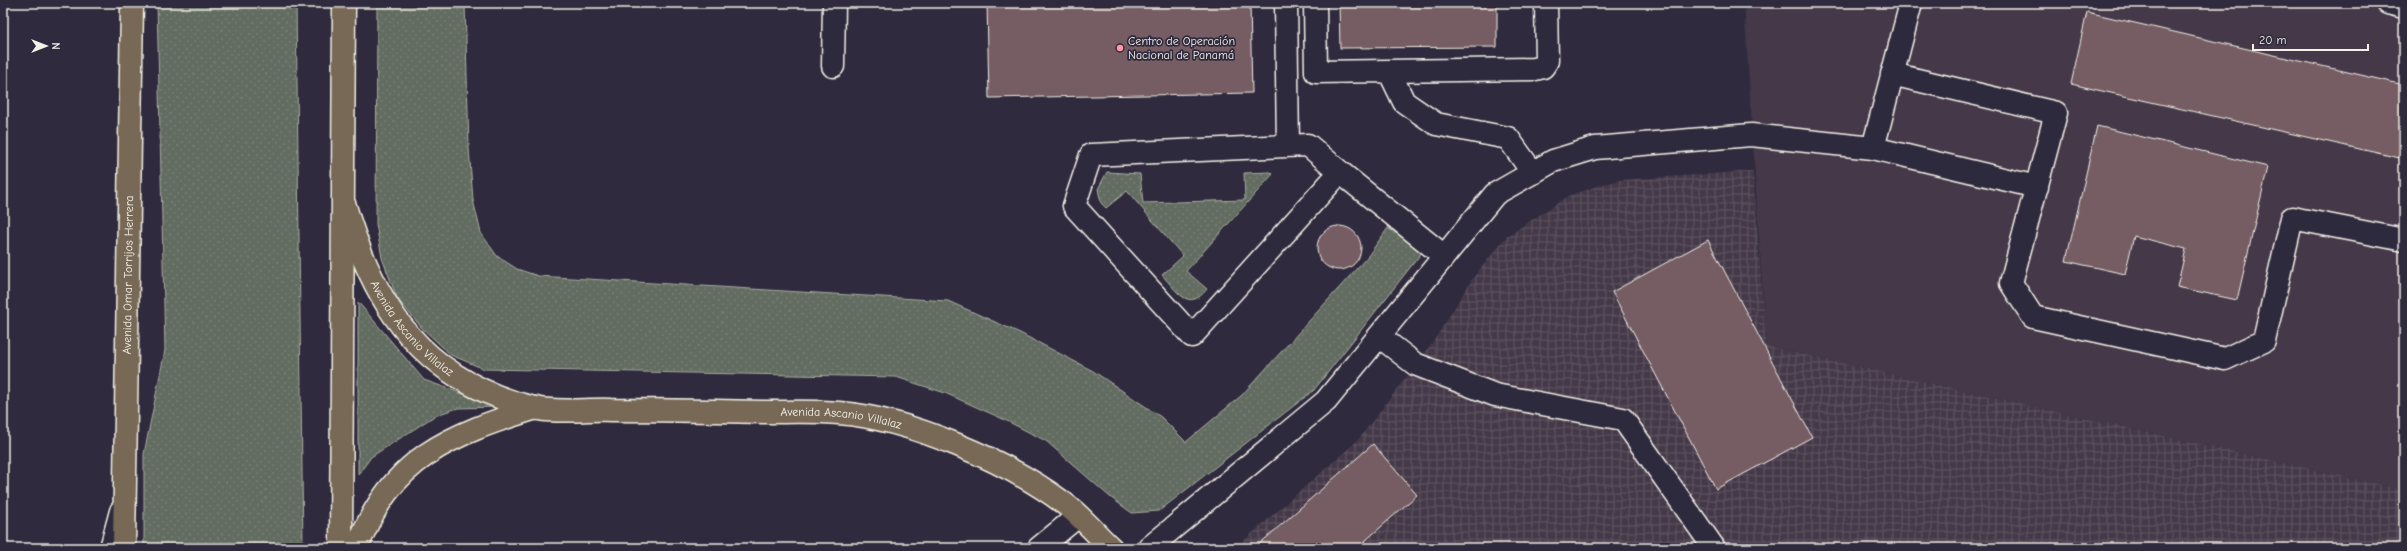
<svg xmlns="http://www.w3.org/2000/svg" width="2407" height="551" font-family="'Comic Neue',sans-serif">
<style>
.built{fill:#443948}
.industrial{fill:url(#industrial-grid)}
.grass{fill:url(#grass-dots);stroke:#abaea4}
.building{fill:#745d63;stroke:#f4f1e8}
.lines{fill:none;stroke-linecap:round;stroke-linejoin:round}
.minor-casing{stroke:#f4f1e8;stroke-width:25}
.major-casing{stroke:#f4f1e8;stroke-width:25}
.highway-casing{stroke:#f4f1e8;stroke-width:25}
.minor{stroke:#2f2a3d;stroke-width:22}
.major{stroke:#776954;stroke-width:22}
.highway{stroke:#776954;stroke-width:22}
.poi-dot{fill:#ff9aa2;stroke:#2f2a3d;stroke-width:1.5}
.labels{text-anchor:middle;dominant-baseline:central;stroke-width:3.5;stroke-linejoin:round;paint-order:stroke}
.poi-label{font-size:12px;fill:#f4f1e8;stroke:#2f2a3d;text-anchor:start}
.street-label{font-size:12px;fill:#f4f1e8;stroke:#2f2a3d}
</style>
<defs>
<pattern id="industrial-grid" width="8" height="8" patternUnits="userSpaceOnUse"><rect width="8" height="8" fill="#443948"/><path d="M0 4h8M4 0v8" fill="none" stroke="#605662"/></pattern>
<pattern id="grass-dots" width="8" height="8" patternUnits="userSpaceOnUse"><rect width="8" height="8" fill="#626c60"/><path d="M2 2h.1M6 6h.1" fill="none" stroke="#798177" stroke-width="1.8" stroke-linecap="round"/></pattern>
</defs>
<rect width="100%" height="100%" fill="#2f2a3d"/>
<filter id="ink" filterUnits="userSpaceOnUse"><feTurbulence type="fractalNoise" baseFrequency=".025" numOctaves="2"/><feDisplacementMap in="SourceGraphic" scale="8" xChannelSelector="R" yChannelSelector="G"/><feConvolveMatrix kernelMatrix="1 2 1 2 8 2 1 2 1" color-interpolation-filters="sRGB"/></filter>
<g filter="url(#ink)">
<path class="built" d="M1744,3H2404V490L1766,346Z"/>
<path class="industrial" d="M1753,171L1766,346L2404,490V548H1245L1242,542L1358,440L1433,342L1473,278L1506,237L1568,196L1600,185L1621,180Z"/>
<path class="grass" d="M157,3H296L303,548H144V454L165,350Z
M377,3H465L469,148L473,200L481,233L497,256L517,269L538,276L948,301L1020,333L1093,371L1161,417L1186,442L1242,395L1368,256L1388,228L1423,251L1314,390L1159,511L1132,513L1110,497L1046,441L1003,419L945,393L896,377L484,369L451,355L422,328L397,298L382,258L376,224Z
M1107,172L1140,174L1143,203L1245,200L1244,173L1271,172L1273,174L1186,271L1207,289C1188,313 1177,291 1162,275L1183,256L1127,191L1106,208L1101,203L1098,189Z
M358,302L424,380L500,407L458,408L436,415L371,457L358,475Z"/>
<path class="building" d="M987,3H1250L1252,93L989,98Z
M1339,3H1497V47L1340,48Z
M2087,12L2404,85V159L2071,84Z
M2097,126L2268,167L2237,300L2177,287L2186,249L2134,236L2125,274L2066,261Z
M1317 248a22 22 0 1 1 44 0a22 22 0 1 1-44 0Z
M1708,240L1812,437L1716,489L1612,292Z
M1373,444L1417,495L1357,548H1258L1257,546Z"/>
<g class="lines">
<g class="minor-casing">
<path id="minor" d="M1286,3L1288,146
M1315,3L1316,72L1535,69L1543,67L1547,61L1546,3
M2388,3L2404,7
M833,66L834,3
M1389,71L1404,102L1436,124L1508,138L1533,173
M1892,74L2056,113L2011,283L2033,317L2225,359L2264,341L2292,218L2404,240
M1308,145L1340,172L1192,336L1074,206L1091,155Z
M1873,148L1911,3
M1340,172L1444,256
M1379,336L1415,364L1495,395L1623,419L1714,548
M111,548L121,511
M1039,548L1078,516
M1149,548L1326,401L1495,194L1553,161L1595,148L1751,135L1873,148L2037,187"/>
</g>
<g class="major-casing">
<g id="major">
<path id="s1" d="M345,206C375,309 424,381 534,408C553,413 589,409 611,410C663,410 714,411 766,412C790,412 815,411 839,413C907,418 1010,462 1065,504C1081,516 1096,534 1111,548"/>
<path d="M357,548C391,458 449,435 536,408"/>
</g>
</g>
<g class="highway-casing">
<g id="highway">
<path id="s2" d="M124,548L132,3"/>
<path d="M341,548L344,3"/>
</g>
</g>
<use href="#minor" class="minor"/>
<use href="#major" class="major"/>
<use href="#highway" class="highway"/>
</g>
</g>
<circle class="poi-dot" cx="1120" cy="48" r="4"/>
<g class="labels">
<g class="poi-label">
<text x="1128" y="41">Centro de Operación<tspan x="1128" dy="14">Nacional de Panamá</tspan></text>
</g>
<g class="street-label">
<text stroke="none"><textPath href="#s2" startOffset="273">Avenida Omar Torrijos Herrera</textPath></text>
<text stroke="none"><textPath href="#s1" startOffset="142">Avenida Ascanio Villalaz</textPath></text>
<text stroke="none"><textPath href="#s1" startOffset="600">Avenida Ascanio Villalaz</textPath></text>
</g>
</g>
<rect width="2407" height="551" fill="none" stroke="#2f2a3d" stroke-width="16"/>
<rect x="8" y="8" width="2391" height="535" fill="none" stroke="#f4f1e8" stroke-width="1.5" filter="url(#ink)"/>
<g transform="translate(46 46) rotate(90)" stroke="#2f2a3d" stroke-width="3" paint-order="stroke">
<path d="M0-3L7 15L0 10L-7 15Z" fill="#f4f1e8"/>
<text y="-6" font-size="11" font-weight="bold" text-anchor="middle" fill="#f4f1e8">N</text>
</g>
<path d="M2253 44v6h115v-6" fill="none" stroke="#f4f1e8" stroke-width="2"/>
<text x="2259" y="44" font-size="12" fill="#f4f1e8" stroke="#2f2a3d" stroke-width="3" paint-order="stroke">20 m</text>
</svg>
